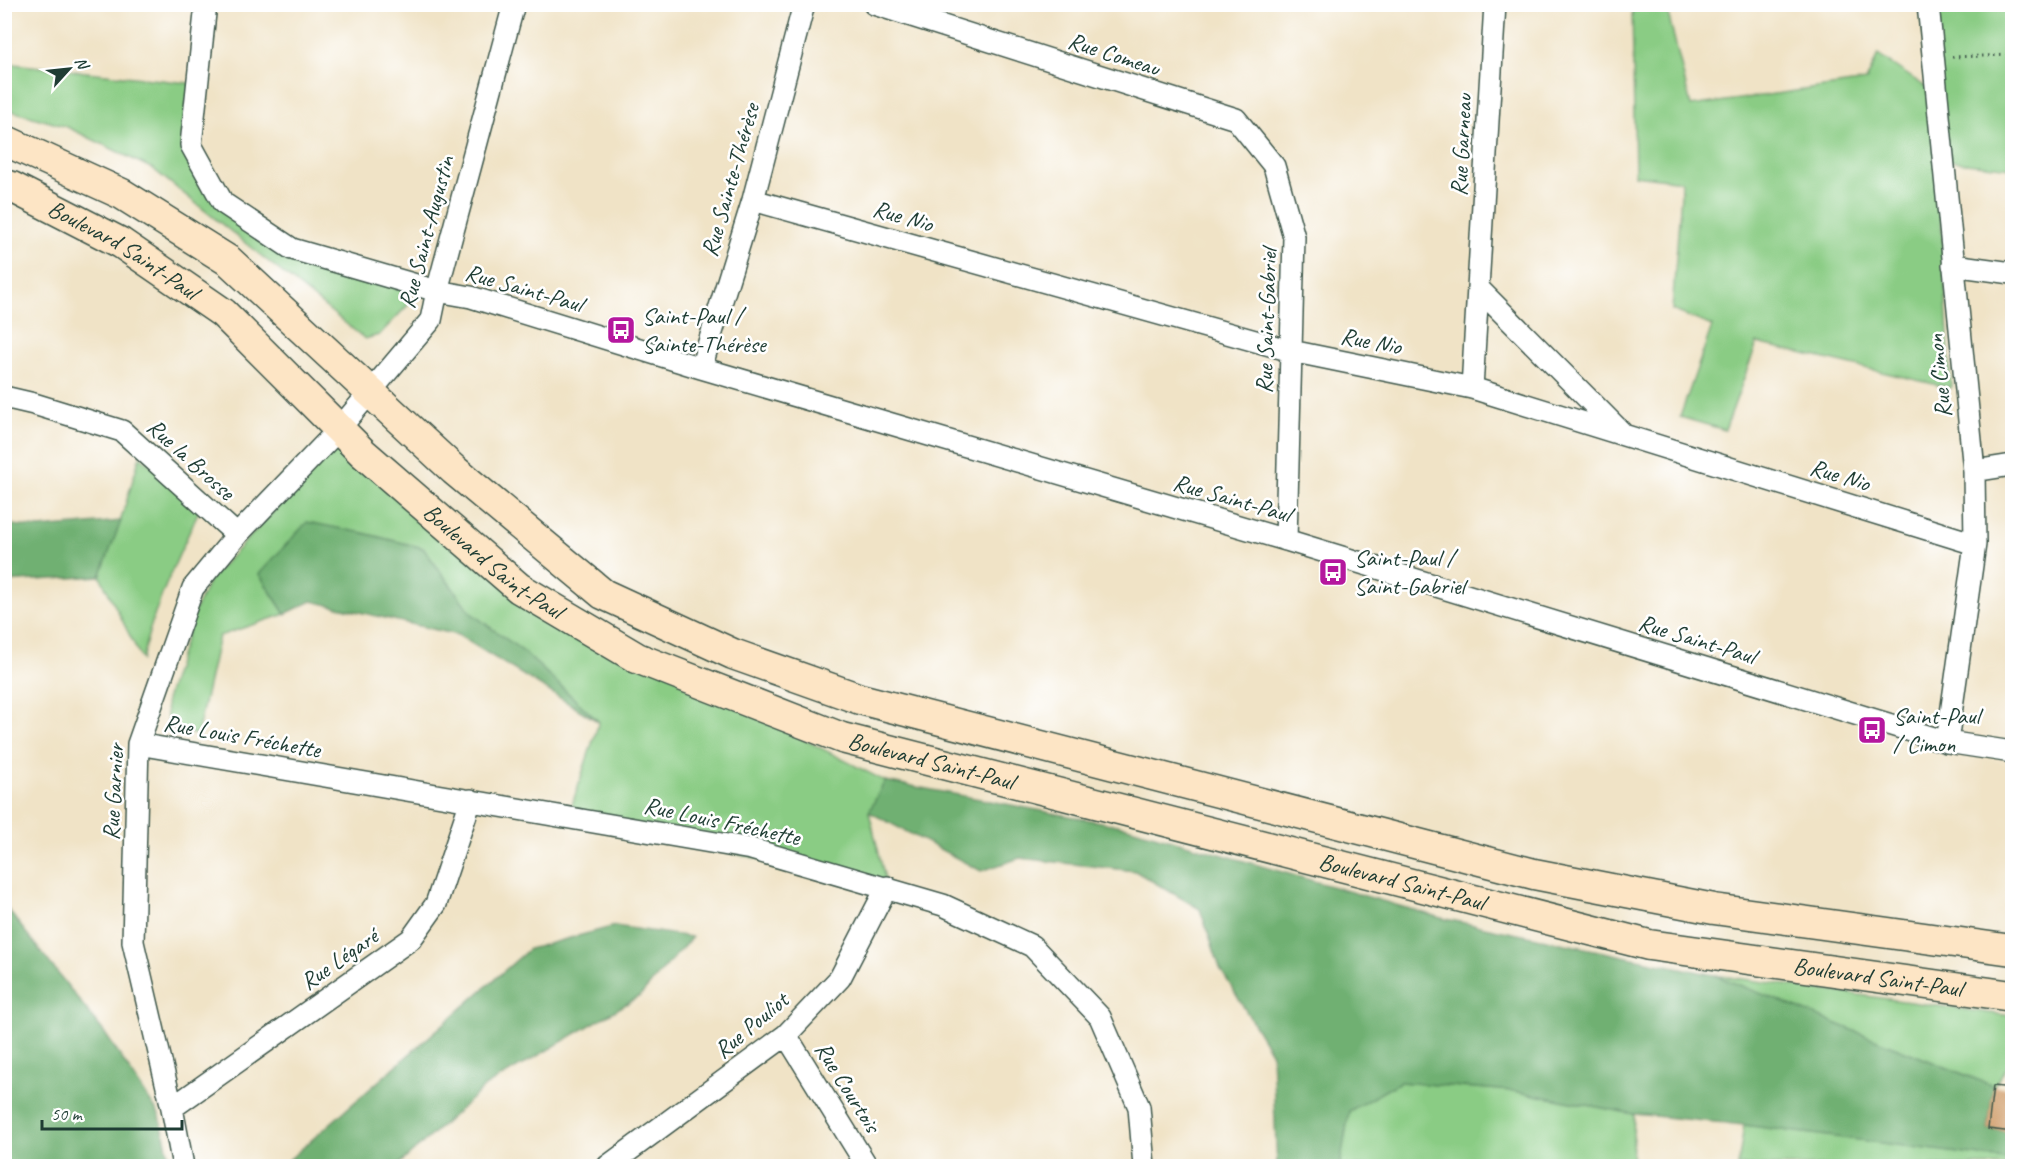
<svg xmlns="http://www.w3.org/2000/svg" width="2017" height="1171" font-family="Caveat,sans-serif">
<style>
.green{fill:#8acc84;stroke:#54845c;stroke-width:1.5}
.forest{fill:#6fb072;stroke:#477653;stroke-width:1.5}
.building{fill:#cf9b68}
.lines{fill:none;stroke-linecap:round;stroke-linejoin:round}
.minor-casing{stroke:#3e564a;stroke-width:24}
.secondary-casing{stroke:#3e564a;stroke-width:33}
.path{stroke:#3e564a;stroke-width:3;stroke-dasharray:1.5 4.5;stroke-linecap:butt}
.minor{stroke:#fff;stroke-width:21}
.secondary{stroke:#fde5c5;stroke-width:30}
.labels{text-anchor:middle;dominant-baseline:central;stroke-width:5;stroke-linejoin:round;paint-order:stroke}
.street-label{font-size:24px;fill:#1f3d34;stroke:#fff}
.poi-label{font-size:24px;fill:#1f3d34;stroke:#fff;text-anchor:start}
</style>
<rect width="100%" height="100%" fill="#fff"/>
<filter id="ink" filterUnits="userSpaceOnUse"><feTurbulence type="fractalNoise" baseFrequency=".0167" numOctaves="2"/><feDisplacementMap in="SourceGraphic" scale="12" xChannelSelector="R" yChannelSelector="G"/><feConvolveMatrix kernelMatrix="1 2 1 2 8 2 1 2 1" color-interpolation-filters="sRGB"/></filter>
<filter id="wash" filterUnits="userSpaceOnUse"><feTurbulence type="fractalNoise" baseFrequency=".008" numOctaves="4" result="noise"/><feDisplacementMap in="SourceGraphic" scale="24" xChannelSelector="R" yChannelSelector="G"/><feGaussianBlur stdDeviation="1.35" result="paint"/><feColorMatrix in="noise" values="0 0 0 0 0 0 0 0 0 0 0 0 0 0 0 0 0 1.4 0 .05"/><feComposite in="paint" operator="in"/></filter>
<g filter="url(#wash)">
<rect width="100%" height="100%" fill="#f0e3c6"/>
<path class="green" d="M1632,5H1666L1691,106L1866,81L1878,55L1929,89L1921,5H2012V168L1938,160L1951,388L1757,343L1725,430L1680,417L1712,326L1672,310L1682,181L1635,175Z
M4,63L197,84L191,145L223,203L292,249L410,290L411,297L408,305L379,335L365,339L153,169L67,127L5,109Z
M349,444L470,554L745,709L885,781L869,812L887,887L568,817L599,722L525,653L471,613L423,548L363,533L259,574L285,614L219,636L197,735L174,729L167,719L166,700L194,612L210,579L333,448Z
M140,456L201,506C179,556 153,606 142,660L100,576L122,516Z
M1714,975L2012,1016V1061L1993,1086Z
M1400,1082L1514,1091L1634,1114L1632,1166H1340L1349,1111Z
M1744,1125L2012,1160V1166H1738Z"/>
<path class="forest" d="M121,521L100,576L5,582V524L39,528Z
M307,522L363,533L423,548L471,613L525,653L599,722L458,635L312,601L285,614L259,574Z
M885,781L1127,827L1441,918L1714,975L1993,1086L1988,1129L2012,1132V1160L1744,1125L1634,1114L1514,1091L1400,1082L1349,1111L1340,1166H1277L1272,1054L1220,968L1200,909L1135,871L1020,858L981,871L869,812Z
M5,906L104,1032L160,1116L171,1166H5Z
M615,926L692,937L640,996L486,1086L397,1166H282L529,949Z"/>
<g id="blocks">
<path class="building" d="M1993,1086L2013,1088V1132L1988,1129Z"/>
</g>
</g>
<g filter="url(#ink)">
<use href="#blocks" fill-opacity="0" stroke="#3e564a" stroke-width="1.5"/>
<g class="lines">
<g class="minor-casing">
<path id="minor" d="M206,4L191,145L223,203L292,249L437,291L471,297L701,368L1286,540L1947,742L2012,752
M874,4L1236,119L1274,166L1294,237L1286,540
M1928,4L1974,471L1975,544L1947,742
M753,200L1291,351L1472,388L1975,544
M1953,265L2012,273
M1478,288L1621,432
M701,368L753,200L804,4
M1472,388L1495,4
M4,397L34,404L122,431L237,535
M1974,471L2012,465
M138,744L751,849L943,905L1032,946L1100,1017L1139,1107L1144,1166
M786,1035L867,1166
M172,1108L411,939L436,904L471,800
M183,1166L172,1108L133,942L138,744L193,588L237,535L339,429L431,320L437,291L514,4
M608,1166L786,1035L840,978L887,887"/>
</g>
<g class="secondary-casing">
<g id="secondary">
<path d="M4,140L122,194L229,261L454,470L603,594L733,654L860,699L1534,874L1714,909L2012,950"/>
<path id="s1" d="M4,185L12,187L121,243L223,313L363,453L519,588L637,658L842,738L1649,945L2012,996"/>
</g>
</g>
<path class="path" d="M1952,57L2012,55"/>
<use href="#minor" class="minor"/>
<use href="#secondary" class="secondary"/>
</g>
</g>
<defs>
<g id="bus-square" transform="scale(1.5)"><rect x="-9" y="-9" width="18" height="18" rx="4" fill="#b5179e" stroke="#fff"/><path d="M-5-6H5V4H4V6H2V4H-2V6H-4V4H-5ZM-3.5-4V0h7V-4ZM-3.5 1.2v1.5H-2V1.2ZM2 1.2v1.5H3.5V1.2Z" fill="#fff"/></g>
</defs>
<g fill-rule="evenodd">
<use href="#bus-square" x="621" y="330"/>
<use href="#bus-square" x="1333" y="572"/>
<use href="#bus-square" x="1872" y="730"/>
</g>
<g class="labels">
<g class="street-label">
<text transform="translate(1114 54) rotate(18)">Rue Comeau</text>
<text transform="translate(1461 145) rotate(-87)">Rue Garneau</text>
<text transform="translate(730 180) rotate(-74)">Rue Sainte-Thérèse</text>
<text transform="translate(903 216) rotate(16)">Rue Nio</text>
<text transform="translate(426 232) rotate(-75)">Rue Saint-Augustin</text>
<text stroke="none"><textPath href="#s1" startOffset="136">Boulevard Saint-Paul</textPath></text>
<text transform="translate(524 288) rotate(16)">Rue Saint-Paul</text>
<text transform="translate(1266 321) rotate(-88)">Rue Saint-Gabriel</text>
<text transform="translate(1371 341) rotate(11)">Rue Nio</text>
<text transform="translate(1939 376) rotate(-96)">Rue Cimon</text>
<text transform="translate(191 459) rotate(42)">Rue la Brosse</text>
<text transform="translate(1840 475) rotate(17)">Rue Nio</text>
<text transform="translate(1232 498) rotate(16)">Rue Saint-Paul</text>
<text stroke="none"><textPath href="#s1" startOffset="622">Boulevard Saint-Paul</textPath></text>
<text transform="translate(1697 639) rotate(17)">Rue Saint-Paul</text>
<text transform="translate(242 736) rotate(10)">Rue Louis Fréchette</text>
<text stroke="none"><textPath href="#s1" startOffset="1108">Boulevard Saint-Paul</textPath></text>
<text transform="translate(113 792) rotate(-87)">Rue Garnier</text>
<text transform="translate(722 821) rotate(12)">Rue Louis Fréchette</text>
<text stroke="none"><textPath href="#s1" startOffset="1594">Boulevard Saint-Paul</textPath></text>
<text transform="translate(339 959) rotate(-35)">Rue Légaré</text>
<text stroke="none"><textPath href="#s1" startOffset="2080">Boulevard Saint-Paul</textPath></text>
<text transform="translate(751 1025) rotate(-40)">Rue Pouliot</text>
<text transform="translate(848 1087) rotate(58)">Rue Courtois</text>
</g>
<g class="poi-label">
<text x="642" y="316">Saint-Paul /<tspan x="642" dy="28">Sainte-Thérèse</tspan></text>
<text x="1354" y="558">Saint-Paul /<tspan x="1354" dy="28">Saint-Gabriel</tspan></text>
<text x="1893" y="716">Saint-Paul<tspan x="1893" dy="28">/ Cimon</tspan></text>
</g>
</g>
<rect width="2017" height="1171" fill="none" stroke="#fff" stroke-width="24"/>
<g transform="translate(69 69) rotate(63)" stroke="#ffffff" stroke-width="4.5" paint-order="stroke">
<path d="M0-4.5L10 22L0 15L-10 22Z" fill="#1f3d34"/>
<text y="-9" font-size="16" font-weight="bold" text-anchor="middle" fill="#1f3d34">N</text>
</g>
<path d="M42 1120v9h140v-9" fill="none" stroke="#1f3d34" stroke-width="3"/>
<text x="51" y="1120" font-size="18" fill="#1f3d34" stroke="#ffffff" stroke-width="4.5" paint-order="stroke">50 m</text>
</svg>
